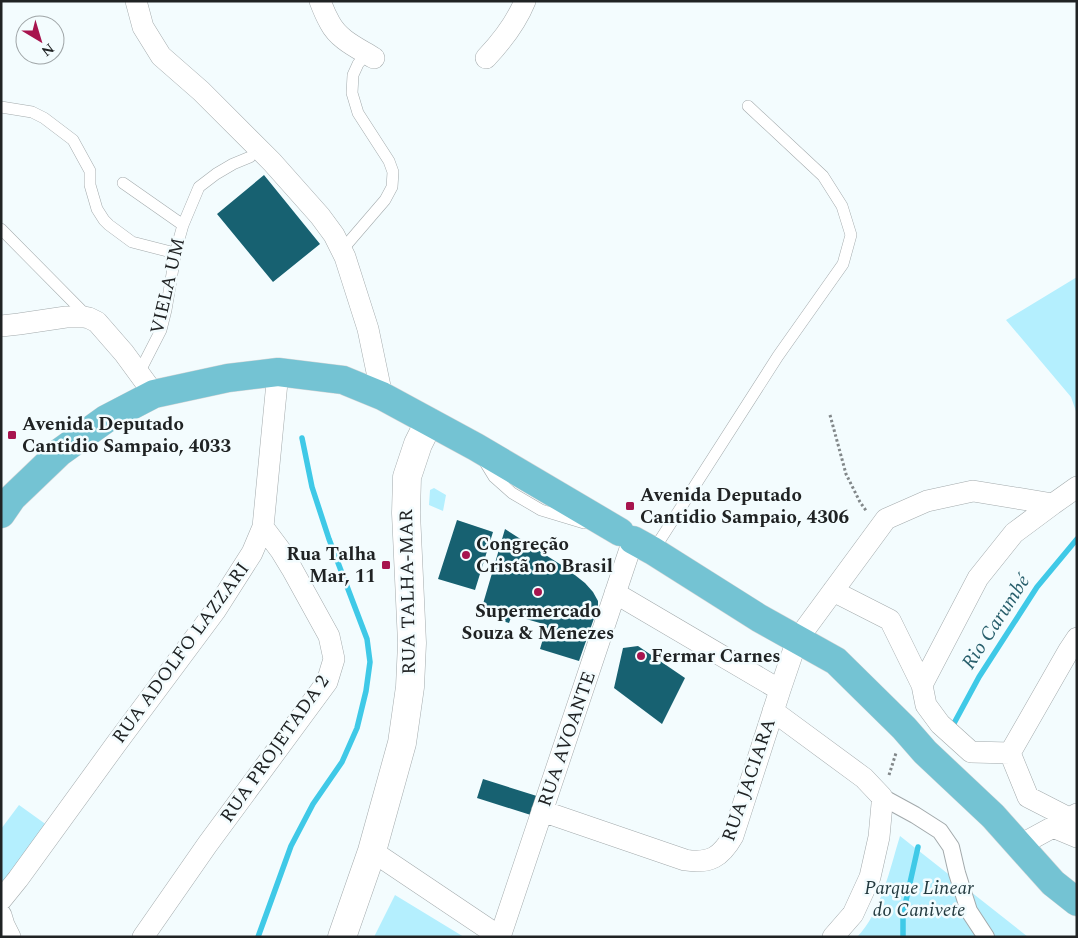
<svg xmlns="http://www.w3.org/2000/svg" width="1078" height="938" font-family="Spectral,serif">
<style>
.green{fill:#b4effe}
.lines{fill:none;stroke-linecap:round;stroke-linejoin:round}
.stream{stroke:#3fc9e7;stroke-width:5.5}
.building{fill:#176171}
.service-casing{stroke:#a3aaac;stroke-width:12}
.pedestrian-casing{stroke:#a3aaac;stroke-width:18}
.minor-casing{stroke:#a3aaac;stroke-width:22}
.tertiary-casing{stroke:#a3aaac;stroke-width:29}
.primary-casing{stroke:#d7d7d8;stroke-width:29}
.path{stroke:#818789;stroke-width:3;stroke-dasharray:2.5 2.5;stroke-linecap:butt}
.service{stroke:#fff;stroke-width:11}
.pedestrian{stroke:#fff;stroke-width:16}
.minor{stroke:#fff;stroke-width:21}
.tertiary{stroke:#fff;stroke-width:28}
.primary{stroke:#74c3d3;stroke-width:28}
.poi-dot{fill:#a7144e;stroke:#f3fcfe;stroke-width:2}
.labels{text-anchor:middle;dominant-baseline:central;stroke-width:5;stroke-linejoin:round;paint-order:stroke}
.street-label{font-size:19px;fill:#202324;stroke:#f3fcfe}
.poi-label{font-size:19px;font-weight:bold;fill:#202324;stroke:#f3fcfe;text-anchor:start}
.park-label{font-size:19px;font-style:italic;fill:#22393e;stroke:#f3fcfe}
.water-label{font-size:20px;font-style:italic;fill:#285f6c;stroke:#f3fcfe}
</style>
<rect width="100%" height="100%" fill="#f3fcfe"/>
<path class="green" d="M1077,277V414L1071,397L1006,320Z
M434,488L446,495L443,511L429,505L430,490Z
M19,805L51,828L1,894V829Z
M900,836L1028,937H857C881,913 890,868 900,836Z
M395,895L464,937H374Z"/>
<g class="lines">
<path class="stream" d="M952,727L979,677L1037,587L1077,539
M258,937L291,846L313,804L342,762L357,728L366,691L370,662L367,639L329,539L312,487L302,438
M903,937V914L918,847"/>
</g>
<path class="building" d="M264,175L320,244L273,282L217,214Z
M457,520L493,532L475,590L438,579Z
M505,529L566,568L585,583L593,592L598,601V607L579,661L540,649L547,625L512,615L509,623L480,614Z
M638,646L685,678L662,724L614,688L623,648Z
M483,779L540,797L534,816L477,798Z"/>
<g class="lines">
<g class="service-casing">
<path id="service" d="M1,107L32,112L44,118L73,140L90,171V185L97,209L104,220L109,225L132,242L175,253
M123,183L183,225
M1,229L88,317
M342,250L385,200L392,187L393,172L389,161L358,113L352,93L353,75L358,64L367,53
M139,373L161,330L166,310L176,250L183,225L199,187L216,174L233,164L250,157
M483,459L494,477L512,493L541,510L584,523
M653,551L778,356L843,264L851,235L842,206L823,176L748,106"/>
</g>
<g class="pedestrian-casing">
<path id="pedestrian" d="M882,797L915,815L940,831L951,847L957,873L969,911L986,937"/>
</g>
<g class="minor-casing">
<path id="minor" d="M136,1L143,27L161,56L201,91L272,162L320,216L334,235L345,257L368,329L382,396
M320,1C323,9 326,16 330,23C339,40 358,48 374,58
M486,58C502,41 516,23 525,1
M1,326L19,324L66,317H84L89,318L97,322L124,353L154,394
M833,591L890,620L922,685L926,705L940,724L971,752L1010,753
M615,593L780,690
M922,685L978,578L1014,533L1053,504
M773,711L864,778L882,797V804L879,837L870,877L853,914L833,937
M542,811L685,860C710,864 721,857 733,836L780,690L797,640L886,519L927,501L973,491L1053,504L1077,487
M1069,818L1028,797L1010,753L1069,650L1077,638
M1053,827L1077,837
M1020,845L1077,814
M372,851L500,937
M1,900L18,879L116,744L215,611L252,553L263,527L278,372
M1,915L4,925L10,937
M143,937L207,845L327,682L334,659L329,636L292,569L281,551L263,527
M500,937L633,540"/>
</g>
<g class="tertiary-casing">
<path id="tertiary" d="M342,937L372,851L402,743L410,687L412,643L406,513L407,477L418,444L429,422"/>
</g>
<g class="primary-casing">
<path id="primary" d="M1,514L12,498L60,452L106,419L154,394L228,378L278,372L343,380L382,396L476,447L620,532
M633,540L653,551L759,618L836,661L904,728L925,752L993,816L1053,883L1077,902"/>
</g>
<path class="path" d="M830,415L846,474L860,502L867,512
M889,775L896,753"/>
<use href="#service" class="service"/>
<use href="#pedestrian" class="pedestrian"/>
<use href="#minor" class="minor"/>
<use href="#tertiary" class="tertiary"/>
<use href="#primary" class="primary"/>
</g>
<g class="poi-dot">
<rect x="7" y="430" width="10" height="10" rx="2.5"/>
<rect x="625" y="501" width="10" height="10" rx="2.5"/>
<circle cx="466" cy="555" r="5"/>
<rect x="381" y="560" width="10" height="10" rx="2.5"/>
<circle cx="538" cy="592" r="5"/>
<circle cx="641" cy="656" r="5"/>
</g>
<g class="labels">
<g class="street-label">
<text transform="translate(168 286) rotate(-77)">VIELA UM</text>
<text transform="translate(408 592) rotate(-91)">RUA TALHA-MAR</text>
<text transform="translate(181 653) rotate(-54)">RUA ADOLFO LAZZARI</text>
<text transform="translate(567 739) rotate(-71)">RUA AVOANTE</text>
<text transform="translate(275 749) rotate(-55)">RUA PROJETADA 2</text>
<text transform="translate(749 780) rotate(-71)">RUA JACIARA</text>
</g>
<g class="poi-label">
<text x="22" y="424">Avenida Deputado<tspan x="22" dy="22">Cantidio Sampaio, 4033</tspan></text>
<text x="640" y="495">Avenida Deputado<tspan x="640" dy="22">Cantidio Sampaio, 4306</tspan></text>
<text x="476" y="544">Congreção<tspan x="476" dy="22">Cristã no Brasil</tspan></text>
<text x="376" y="554" text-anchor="end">Rua Talha<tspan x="376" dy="22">Mar, 11</tspan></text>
<text x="538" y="611" text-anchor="middle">Supermercado<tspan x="538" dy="22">Souza &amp; Menezes</tspan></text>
<text x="651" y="656">Fermar Carnes</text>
</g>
<g class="park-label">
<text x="919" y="888">Parque Linear<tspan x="919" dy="22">do Canivete</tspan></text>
</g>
<g class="water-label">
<text transform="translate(996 622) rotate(-57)">Rio Carumbé</text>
</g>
</g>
<rect width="1078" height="938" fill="none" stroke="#202324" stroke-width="5"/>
<g transform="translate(40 40) rotate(142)"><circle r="24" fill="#f3fcfe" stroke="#9fa5a7"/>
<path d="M0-4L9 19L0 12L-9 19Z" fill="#a7144e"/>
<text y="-8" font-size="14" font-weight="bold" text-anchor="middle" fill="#202324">N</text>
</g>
</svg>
